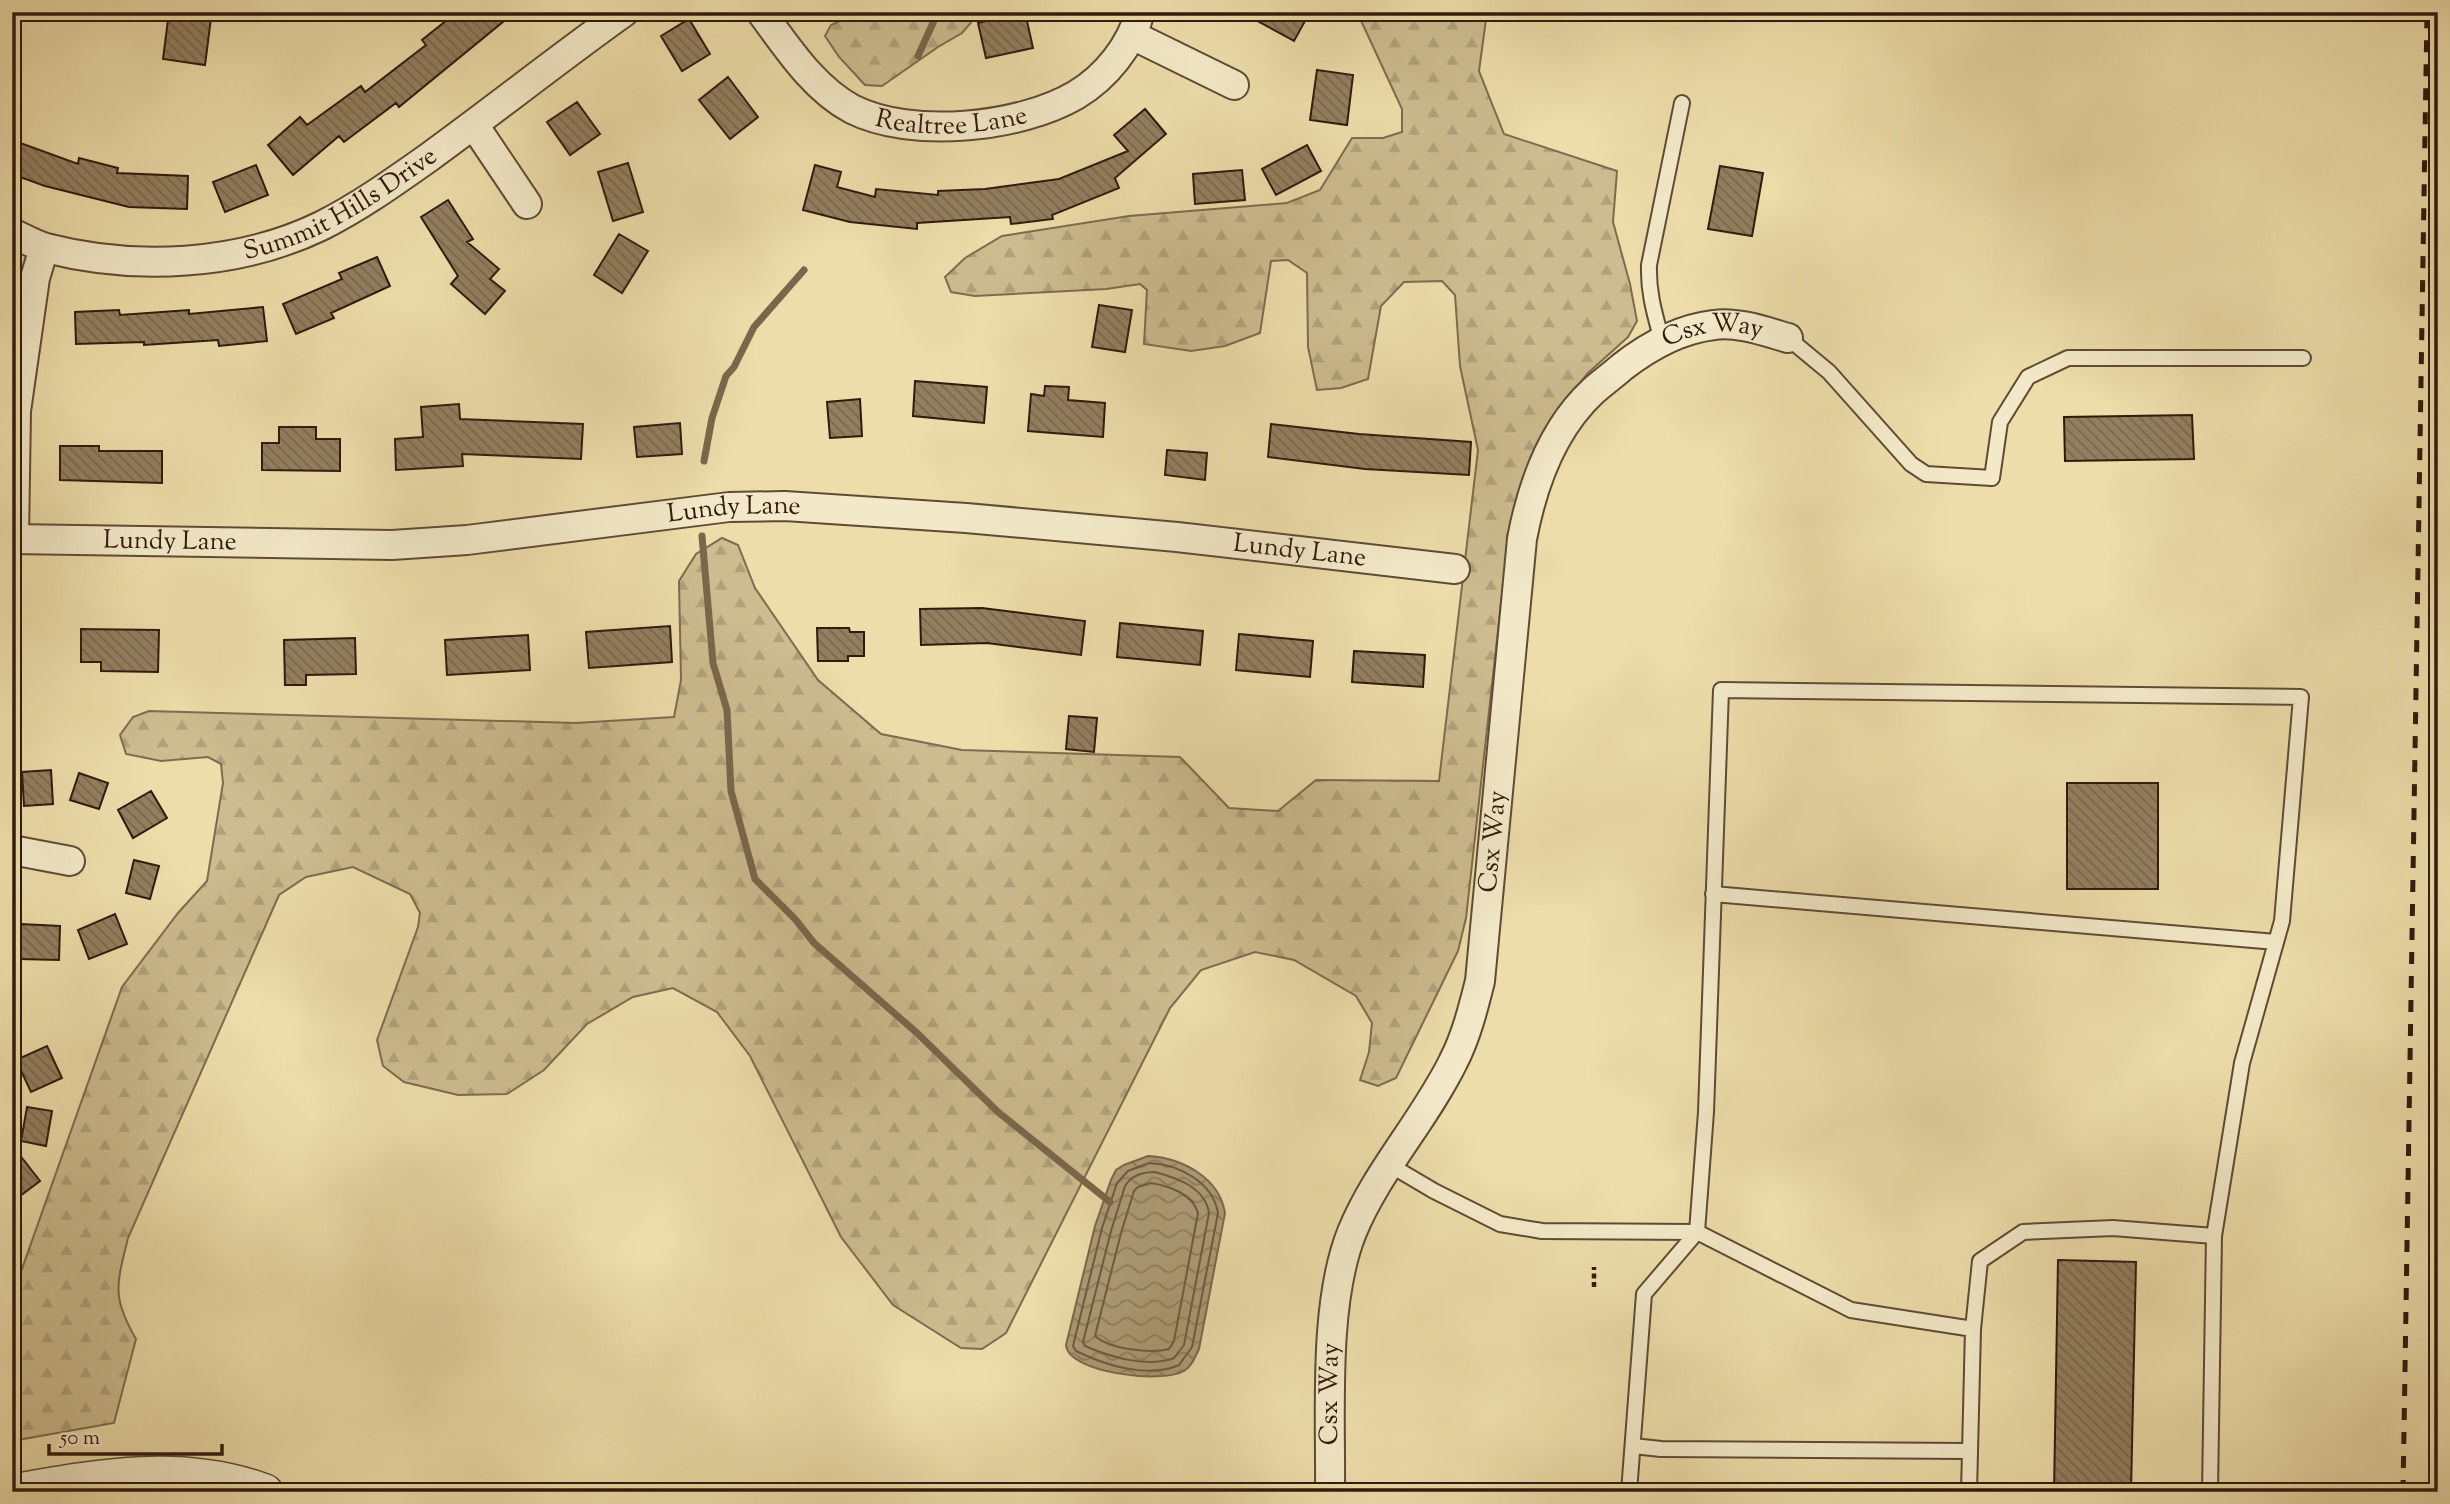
<svg xmlns="http://www.w3.org/2000/svg" width="2450" height="1504" font-family="'Sorts Mill Goudy',serif">
<style>
.forest{fill:url(#forest-firs);stroke:#7e6b4e;stroke-width:2}
.water{fill:url(#water-waves);stroke:#7a674b;stroke-width:2}
.lines{fill:none;stroke-linecap:round;stroke-linejoin:round}
.shore{stroke:#6e5a41;stroke-width:2}
.stream{stroke:#7a674b;stroke-width:7}
.building{fill:url(#building-back-hatch);stroke:#301a0d;stroke-width:2}
.service-casing{stroke:#5f4b34;stroke-width:18}
.minor-casing{stroke:#5f4b34;stroke-width:32}
.tertiary-casing{stroke:#5f4b34;stroke-width:38}
.path{stroke:#301a0d;stroke-width:4.5;stroke-dasharray:5 3.5;stroke-linecap:butt}
.service{stroke:#f3e9c8;stroke-width:14}
.minor{stroke:#f3e9c8;stroke-width:28}
.tertiary{stroke:#f3e9c8;stroke-width:35}
.rail{stroke:#301a0d;stroke-width:5;stroke-dasharray:12 12;stroke-linecap:butt}
.labels{text-anchor:middle;dominant-baseline:central;stroke-width:7;stroke-linejoin:round;paint-order:stroke}
.street-label{font-size:26px;fill:#301a0d;stroke:#f3e9c8}
</style>
<defs>
<pattern id="forest-firs" width="22" height="20" patternUnits="userSpaceOnUse" patternTransform="scale(1.75)"><rect width="22" height="20" fill="#ccbc8f"/><path d="M5 1l3.5 6h-7zM16 11l3.5 6h-7z" fill="#b0a17a"/></pattern>
<pattern id="water-waves" width="16" height="10" patternUnits="userSpaceOnUse" patternTransform="scale(1.75)"><rect width="16" height="10" fill="#ac9b75"/><path d="M0 5q4-4 8 0t8 0" fill="none" stroke="#8c7e5e"/></pattern>
<pattern id="building-back-hatch" width="6" height="6" patternUnits="userSpaceOnUse" patternTransform="scale(1.75)"><rect width="6" height="6" fill="#927f5f"/><path d="M-1 5l2 2M0 0l6 6M5-1l2 2" fill="none" stroke="#78674d"/></pattern>
</defs>
<rect width="100%" height="100%" fill="#ecddaa"/>
<filter id="stains"><feTurbulence type="fractalNoise" baseFrequency=".00286" numOctaves="4"/><feColorMatrix values="0 0 0 0 .2 0 0 0 0 .09 0 0 0 0 .02 0 0 0 .5 -.17"/></filter>
<radialGradient id="worn" r=".72"><stop offset=".6" stop-color="#630" stop-opacity="0"/><stop offset="1" stop-color="#630" stop-opacity=".3"/></radialGradient>
<path class="forest" d="M859,12H980L962,33L938,47L882,86L865,85L839,57L825,36L831,25Z
M1357,12H1487L1479,71L1504,134L1617,171L1613,222L1630,284L1637,321L1628,337L1588,373L1552,417L1523,477L1503,586L1466,918L1458,951L1396,1078L1378,1086L1360,1080L1369,1052L1372,1023L1356,996L1294,960L1255,952L1201,970L1170,1008L1006,1333L982,1349L961,1348L893,1305L841,1237L750,1056L717,1012L673,988L633,997L587,1024L544,1070L507,1094L458,1095L404,1082L383,1066L377,1040L418,927L420,913L410,894L353,867L306,877L279,895L128,1238C117,1284 111,1296 136,1339L114,1423L12,1441V1297L122,987L178,913L207,881L223,783L221,764L208,757L161,761L126,754L120,735L133,717L149,711L576,723L674,717L681,680L679,581L696,554L722,538L738,545L755,588L818,680L881,734L962,750L1180,757L1229,808L1278,811L1316,780L1439,781L1478,450L1460,366L1455,295L1442,281L1404,282L1381,306L1368,379L1341,388L1317,390L1308,347L1307,273L1288,260L1271,261L1260,333L1225,346L1191,351L1144,344L1147,290L1140,284L1106,289L975,296L951,292L945,277L965,258L1002,236L1129,216L1287,203L1320,190L1352,138H1383L1402,132V109Z"/>
<path class="water" d="M1148,1156C1182,1158 1219,1177 1225,1213L1199,1349C1195,1357 1192,1366 1184,1371C1162,1384 1068,1373 1066,1345L1095,1226L1111,1180L1116,1170L1124,1165Z"/>
<g class="lines">
<path class="shore" d="M1149,1163C1178,1164 1213,1182 1218,1213L1192,1347L1179,1365C1147,1379 1105,1365 1076,1351L1073,1346L1102,1228L1117,1183L1128,1171Z
M1155,1172C1177,1178 1205,1187 1209,1213L1184,1345L1174,1358C1147,1368 1110,1357 1085,1346L1083,1342L1111,1231L1125,1186C1131,1176 1143,1172 1155,1172Z
M1151,1183C1169,1186 1193,1194 1198,1213L1174,1341L1169,1349C1151,1354 1109,1349 1095,1336L1121,1233L1134,1191L1138,1187Z"/>
<path class="stream" d="M918,56L938,12
M704,461L712,418L726,376L734,367L754,327L804,270
M702,536L713,663L727,710L731,791L755,879L795,919L814,943L917,1033L998,1112L1110,1202"/>
</g>
<path class="building" d="M169,12L211,18L205,65L163,59Z
M457,12H515L399,107L396,103L344,142L339,136L293,175L268,145L300,117L307,125L361,86L365,92L426,45L422,40Z
M1025,12L1033,48L986,58L978,23Z
M1241,12H1310L1294,41Z
M689,19L710,54L682,71L661,36Z
M1317,70L1353,75L1347,125L1310,120Z
M728,77L758,117L730,139L699,100Z
M577,102L600,134L570,155L547,122Z
M1145,109L1166,134L1115,178L1119,188L1052,215L1053,219L1011,224L1010,217L917,223V229L850,222L803,210L815,165L841,172L837,187L875,197L876,189L938,195V191L985,189L1059,179L1128,151L1114,135Z
M12,140L78,164L79,158L118,168L117,173L188,176L187,209L129,207L45,186L12,174Z
M1307,145L1321,171L1276,195L1262,169Z
M628,163L643,212L613,221L598,172Z
M256,165L268,195L225,212L213,182Z
M1720,166L1763,173L1752,236L1708,229Z
M1242,170L1245,200L1195,204L1193,174Z
M448,200L473,239L467,242L499,269L490,279L505,291L485,314L451,284L458,276L421,217Z
M619,234L648,251L622,293L594,275Z
M377,257L390,286L331,313L334,318L296,334L283,304L342,279L339,273Z
M1099,305L1132,310L1125,352L1092,347Z
M263,307L267,341L219,346L218,340L144,345V342L76,344L75,312L119,310L120,315L189,310V314Z
M915,381L987,387L984,423L913,416Z
M1045,386L1069,387L1068,400L1105,403L1103,437L1028,431L1031,394L1044,396Z
M860,399L862,436L830,438L827,402Z
M459,404L460,419L583,424L581,459L462,454L463,466L396,470L395,439L423,437L421,407Z
M2192,415L2194,459L2065,461L2064,417Z
M680,423L682,454L637,457L634,427Z
M1271,424L1359,434L1471,442L1469,475L1365,469L1268,457Z
M279,427H316V439H340V471L262,470V443H279Z
M60,446H99V451H162V483L60,480Z
M1167,450L1207,453L1205,480L1165,475Z
M982,608L1085,621L1081,655L987,643L921,645L920,609Z
M1120,623L1203,631L1200,665L1117,657Z
M670,626L672,662L589,668L586,632Z
M817,628H849L850,632H864V656H848V661H818Z
M81,629L159,630L158,672L101,671V662H81Z
M1239,634L1313,641L1310,677L1236,670Z
M528,635L530,670L447,675L445,640Z
M355,638L356,674L306,675V685H285L284,640Z
M1354,651L1425,655L1423,687L1352,682Z
M1069,716L1097,718L1094,752L1066,749Z
M51,770L53,804L24,806L22,772Z
M79,773L108,783L99,809L70,800Z
M2067,783H2158V889H2067Z
M151,791L167,818L133,838L118,810Z
M134,860L159,866L150,899L126,893Z
M115,914L127,944L89,959L78,930Z
M20,924L60,926L59,960L19,959Z
M47,1046L62,1078L31,1092L16,1060Z
M27,1107L52,1111L46,1146L21,1141Z
M12,1145L40,1181L12,1202Z
M2058,1260L2136,1262L2131,1492H2054Z"/>
<g class="lines">
<g class="service-casing">
<path id="service" d="M1788,338L1829,372L1911,464L1926,474L1992,478L2000,422L2028,377L2068,358H2303
M1662,341C1655,315 1648,293 1649,265L1682,103
M1713,894L2276,942
M1390,1165L1434,1191L1500,1224L1542,1231L1697,1232L1851,1310L1973,1329L1980,1261L2023,1232L2113,1228L2214,1236L2210,1492
M1633,1446L1661,1449L1970,1451
M1629,1492L1644,1294L1697,1232L1706,1112L1721,690L2301,697L2282,921L2242,1063L2214,1236
M1969,1492L1973,1329"/>
</g>
<g class="minor-casing">
<g id="minor">
<path id="s1" d="M761,12C787,47 813,88 852,109C911,139 1020,128 1076,95C1106,77 1131,46 1140,12"/>
<path d="M1132,35L1234,85"/>
<path d="M474,125L527,204"/>
<path id="s2" d="M12,233C23,238 35,245 46,248C135,271 238,266 321,226C359,207 394,182 428,158C494,110 558,59 624,12"/>
<path id="s3" d="M12,539L392,545L467,540L729,507L785,506L966,518L1177,537L1455,569"/>
<path d="M14,539L16,411L35,278L44,248"/>
<path d="M12,850L70,861"/>
<path id="s4" d="M1330,1492C1331,1414 1323,1304 1352,1232C1377,1171 1424,1121 1453,1062C1466,1037 1473,1009 1480,981L1522,539C1532,486 1552,429 1593,391C1602,383 1613,375 1622,367C1649,346 1679,329 1714,325C1736,321 1767,332 1788,338"/>
</g>
</g>
<g class="tertiary-casing">
<path id="tertiary" d="M12,1492C97,1477 182,1461 265,1492"/>
</g>
<path class="path" d="M1594,1287V1267"/>
<use href="#service" class="service"/>
<use href="#minor" class="minor"/>
<use href="#tertiary" class="tertiary"/>
<path class="rail" d="M2403,1492L2427,12"/>
</g>
<g class="labels">
<g class="street-label">
<text stroke="none"><textPath href="#s1" startOffset="236">Realtree Lane</textPath></text>
<text stroke="none"><textPath href="#s2" startOffset="345">Summit Hills Drive</textPath></text>
<text stroke="none"><textPath href="#s4" startOffset="1295">Csx Way</textPath></text>
<text stroke="none"><textPath href="#s3" startOffset="724">Lundy Lane</textPath></text>
<text stroke="none"><textPath href="#s3" startOffset="158">Lundy Lane</textPath></text>
<text stroke="none"><textPath href="#s3" startOffset="1292">Lundy Lane</textPath></text>
<text stroke="none"><textPath href="#s4" startOffset="686">Csx Way</textPath></text>
<text stroke="none"><textPath href="#s4" startOffset="98">Csx Way</textPath></text>
</g>
</g>
<rect width="2450" height="1504" fill="none" stroke="#ecddaa" stroke-width="42"/>
<rect x="14" y="14" width="2422" height="1476" fill="none" stroke="#301a0d" stroke-width="3.5"/>
<rect x="21" y="21" width="2408" height="1462" fill="none" stroke="#301a0d" stroke-width="2"/>
<path d="M49 1444v10h173v-10" fill="none" stroke="#301a0d" stroke-width="3.5"/>
<text x="60" y="1444" font-size="21" fill="#301a0d" stroke="#f3e9c8" stroke-width="5" paint-order="stroke">50 m</text>
<rect width="100%" height="100%" filter="url(#stains)"/>
<rect width="100%" height="100%" fill="url(#worn)"/>
</svg>
